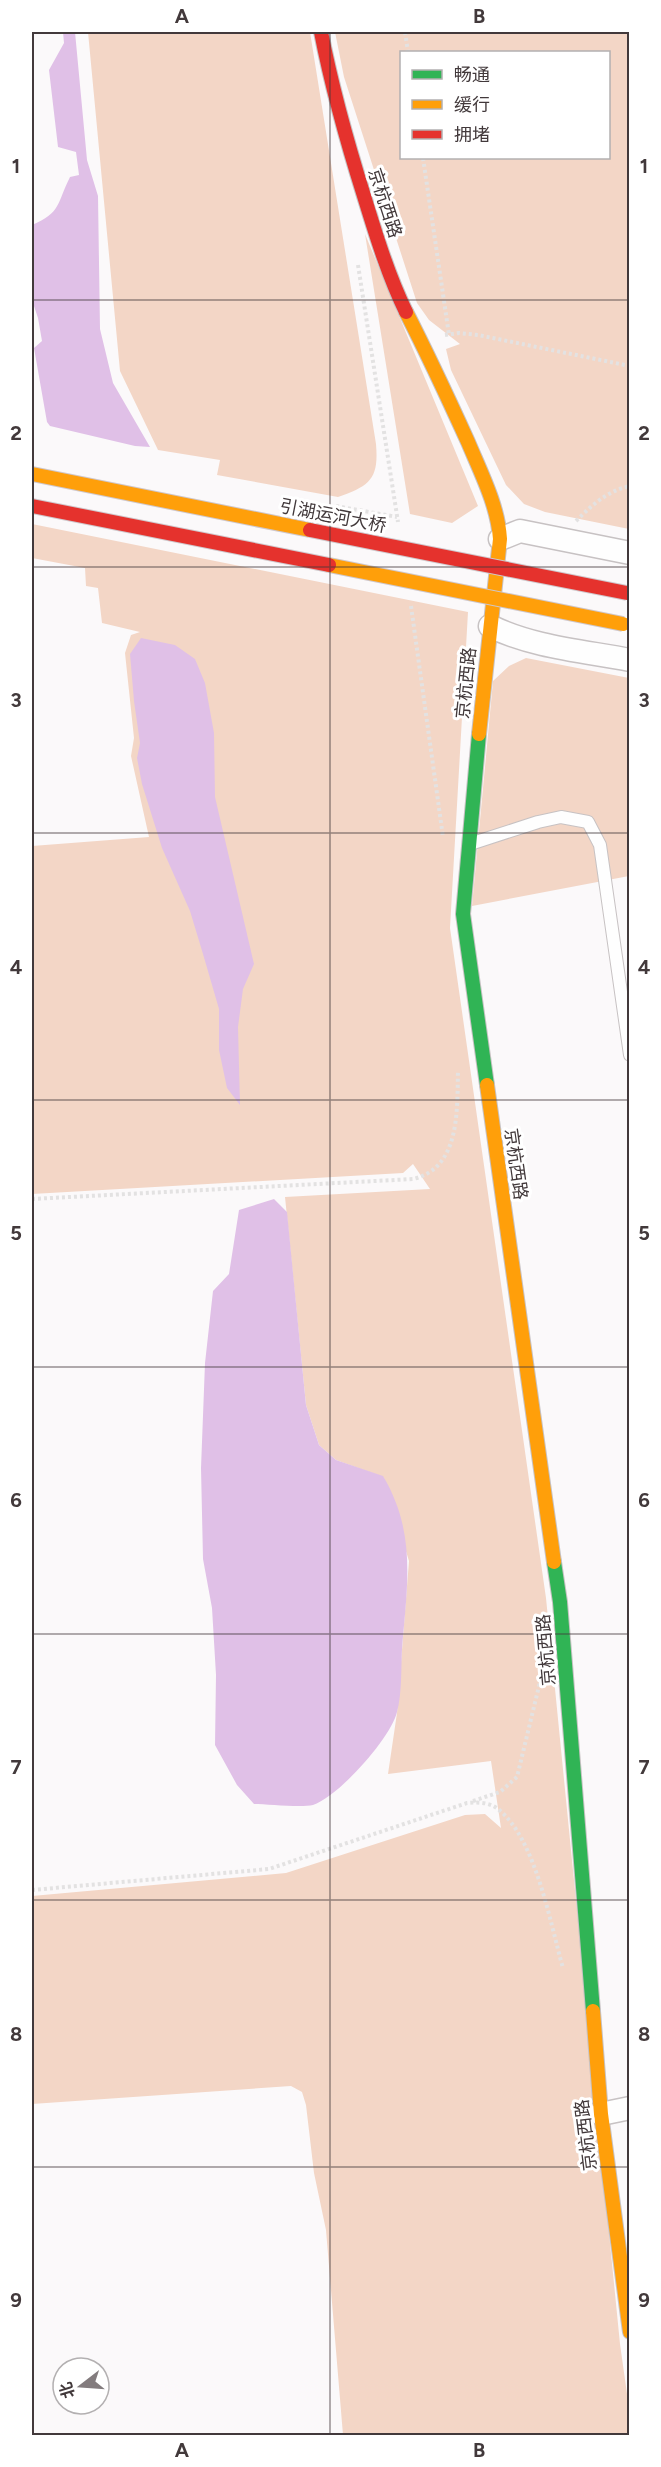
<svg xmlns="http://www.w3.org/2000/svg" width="661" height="2467" font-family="Figtree,'Noto Sans SC',sans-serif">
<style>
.green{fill:#f3d6c6;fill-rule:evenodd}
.water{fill:#e0c0e7}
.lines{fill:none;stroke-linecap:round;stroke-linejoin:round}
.lane-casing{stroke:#c7c2c3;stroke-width:14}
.street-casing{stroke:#c7c2c3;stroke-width:25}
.fast-casing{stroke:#c7c2c3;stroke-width:16}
.slow-casing{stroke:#c7c2c3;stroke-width:16}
.jam-casing{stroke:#c7c2c3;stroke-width:16}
.path{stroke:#e3e2e2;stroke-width:4;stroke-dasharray:3 3;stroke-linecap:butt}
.lane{stroke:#fefefe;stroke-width:12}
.street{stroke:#fefefe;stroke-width:22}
.fast{stroke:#30b455;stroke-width:14}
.slow{stroke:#ff9f0a;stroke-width:14}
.jam{stroke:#e5322d;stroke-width:14}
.slow-bridge-casing{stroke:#cfc7cb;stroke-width:16;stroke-linecap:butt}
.jam-bridge-casing{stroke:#cfc7cb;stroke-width:16;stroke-linecap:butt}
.slow-bridge{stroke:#ff9f0a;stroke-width:14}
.jam-bridge{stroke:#e5322d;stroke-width:14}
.grid{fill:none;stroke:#42393b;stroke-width:1.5;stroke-opacity:0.55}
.labels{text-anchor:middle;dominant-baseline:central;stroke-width:6;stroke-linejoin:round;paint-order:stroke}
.street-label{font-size:18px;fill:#42393b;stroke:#fff}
.neatline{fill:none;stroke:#42393b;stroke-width:2}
.grid-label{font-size:20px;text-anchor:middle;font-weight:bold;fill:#42393b}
</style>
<rect width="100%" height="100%" fill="#fbf9fa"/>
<path class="green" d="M88,32H310L376,444C379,479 370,486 338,497L217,475L220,460L158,450L120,371Z
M335,32H629V529L545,512L524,504L506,485L451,370L446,349L460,344L429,320L417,303L344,77ZM402,52H608V158H402Z
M365,234L478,506L452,523L410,514Z
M32,524L468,612L450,928L546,1598L620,2344L629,2408V2435H343L326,2230L314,2173L306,2105L302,2092L291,2086L32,2104V1896L286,1873L465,1815L485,1814L501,1828L491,1761L388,1774L397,1713L409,1561L383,1477L336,1460L319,1445L306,1405L285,1197L430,1189L413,1164L403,1173L32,1194V846L149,837L131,756L134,738L125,653L131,635L140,632L102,623L98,588L86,586L85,568L32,558Z
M526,658L629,678V876L472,906L493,681L509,666Z"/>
<path class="water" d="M63,32H75L87,160L98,196L100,329L113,383L150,447L135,446L50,426L47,422L34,348L42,341L38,318L32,300V225C61,213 57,203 70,177L79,175L76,152L58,147L49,70L64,43Z
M141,638L175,645L195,659L205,683L214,733L215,797L254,964L243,989L238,1027L240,1105L227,1088L219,1050V1009L203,954L190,911L162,848L142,784L137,758L140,743L134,701L130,654Z
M274,1199L287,1212L306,1405L319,1445L336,1460L383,1476C417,1533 407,1586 402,1649C401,1669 402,1693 397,1712C391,1738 338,1797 313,1805C301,1808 267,1804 254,1804L237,1785L215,1745L216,1675L212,1608L203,1559L201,1468L205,1363L213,1291L229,1274L239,1210Z"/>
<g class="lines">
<g class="lane-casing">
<path id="lane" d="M470,844L538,822L561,817L588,822L600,845L630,1055"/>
</g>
<g class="street-casing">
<path id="street" d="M500,539L520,531L630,553
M490,626C532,647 583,651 630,660
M601,2114L630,2108"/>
</g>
<g class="fast-casing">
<path id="fast" d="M479,734L463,914L487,1085
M554,1562L560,1602L593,2011"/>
</g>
<g class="slow-casing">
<path id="slow" d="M406,312C428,355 448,398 468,442C481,473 498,506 500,539L479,734
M487,1085L554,1562
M593,2011L601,2114L630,2332"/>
</g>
<g class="jam-casing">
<path id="jam" d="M321,32C332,88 347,142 364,196C376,235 388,275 406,312"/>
</g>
<path class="path" d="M405,32L408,52
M423,158L449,335
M358,265L398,522
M445,335L459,333L478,335L630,366
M336,506L397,517
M576,521C592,505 607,491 630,486
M411,606L443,837
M32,1199L413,1179C460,1168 457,1112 458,1072
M473,1801L500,1792L517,1777L540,1682
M32,1890L269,1869L467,1803C477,1802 489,1802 498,1809C536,1839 550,1923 563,1968"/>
<use href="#lane" class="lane"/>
<use href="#street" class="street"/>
<use href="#fast" class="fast"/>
<use href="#slow" class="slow"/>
<use href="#jam" class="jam"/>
<g class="slow-bridge-casing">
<path id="slow-bridge" d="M32,474L310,530
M329,565L623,624"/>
</g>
<g class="jam-bridge-casing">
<path id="jam-bridge" d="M32,506L329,565
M310,530L627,593"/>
</g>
<use href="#slow-bridge" class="slow-bridge"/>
<use href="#jam-bridge" class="jam-bridge"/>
</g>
<path class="grid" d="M330,32V2436M32,300H630M32,567H630M32,833H630M32,1100H630M32,1367H630M32,1634H630M32,1900H630M32,2167H630"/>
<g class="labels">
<g class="street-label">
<text transform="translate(385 203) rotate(72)">京杭西路</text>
<text transform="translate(333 516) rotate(11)">引湖运河大桥</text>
<text transform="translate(466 683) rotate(-84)">京杭西路</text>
<text transform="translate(516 1164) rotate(82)">京杭西路</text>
<text transform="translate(546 1650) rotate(-95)">京杭西路</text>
<text transform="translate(586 2135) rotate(-97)">京杭西路</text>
</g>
</g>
<rect width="661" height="2467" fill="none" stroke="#ffffff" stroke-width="66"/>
<rect x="400" y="51" width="210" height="108" fill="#ffffff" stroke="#b3b0b1" stroke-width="1.5"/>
<rect x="412" y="70" width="30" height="9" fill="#30b455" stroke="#b3b0b1" stroke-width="1.5"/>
<text x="454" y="81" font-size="18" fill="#42393b">畅通</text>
<rect x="412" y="100" width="30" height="9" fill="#ff9f0a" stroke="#b3b0b1" stroke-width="1.5"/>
<text x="454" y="111" font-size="18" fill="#42393b">缓行</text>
<rect x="412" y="130" width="30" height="9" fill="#e5322d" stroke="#b3b0b1" stroke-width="1.5"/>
<text x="454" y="141" font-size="18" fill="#42393b">拥堵</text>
<g transform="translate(81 2386) rotate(253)"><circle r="28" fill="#ffffff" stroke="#b3b0b1" stroke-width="1.5"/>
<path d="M0-4.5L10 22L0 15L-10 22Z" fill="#837c7e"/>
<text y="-9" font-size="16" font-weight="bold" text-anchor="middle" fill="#42393b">北</text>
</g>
<rect x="33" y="33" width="595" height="2401" class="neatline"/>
<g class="grid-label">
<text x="182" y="23">A</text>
<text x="479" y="23">B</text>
<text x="16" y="173">1</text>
<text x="644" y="173">1</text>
<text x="16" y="440">2</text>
<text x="644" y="440">2</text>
<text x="16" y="707">3</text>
<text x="644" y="707">3</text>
<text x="16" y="974">4</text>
<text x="644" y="974">4</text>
<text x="16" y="1240">5</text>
<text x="644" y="1240">5</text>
<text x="16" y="1507">6</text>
<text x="644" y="1507">6</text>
<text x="16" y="1774">7</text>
<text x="644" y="1774">7</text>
<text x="16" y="2041">8</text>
<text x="644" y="2041">8</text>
<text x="16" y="2307">9</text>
<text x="644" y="2307">9</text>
<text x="182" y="2457">A</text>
<text x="479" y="2457">B</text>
</g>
</svg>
